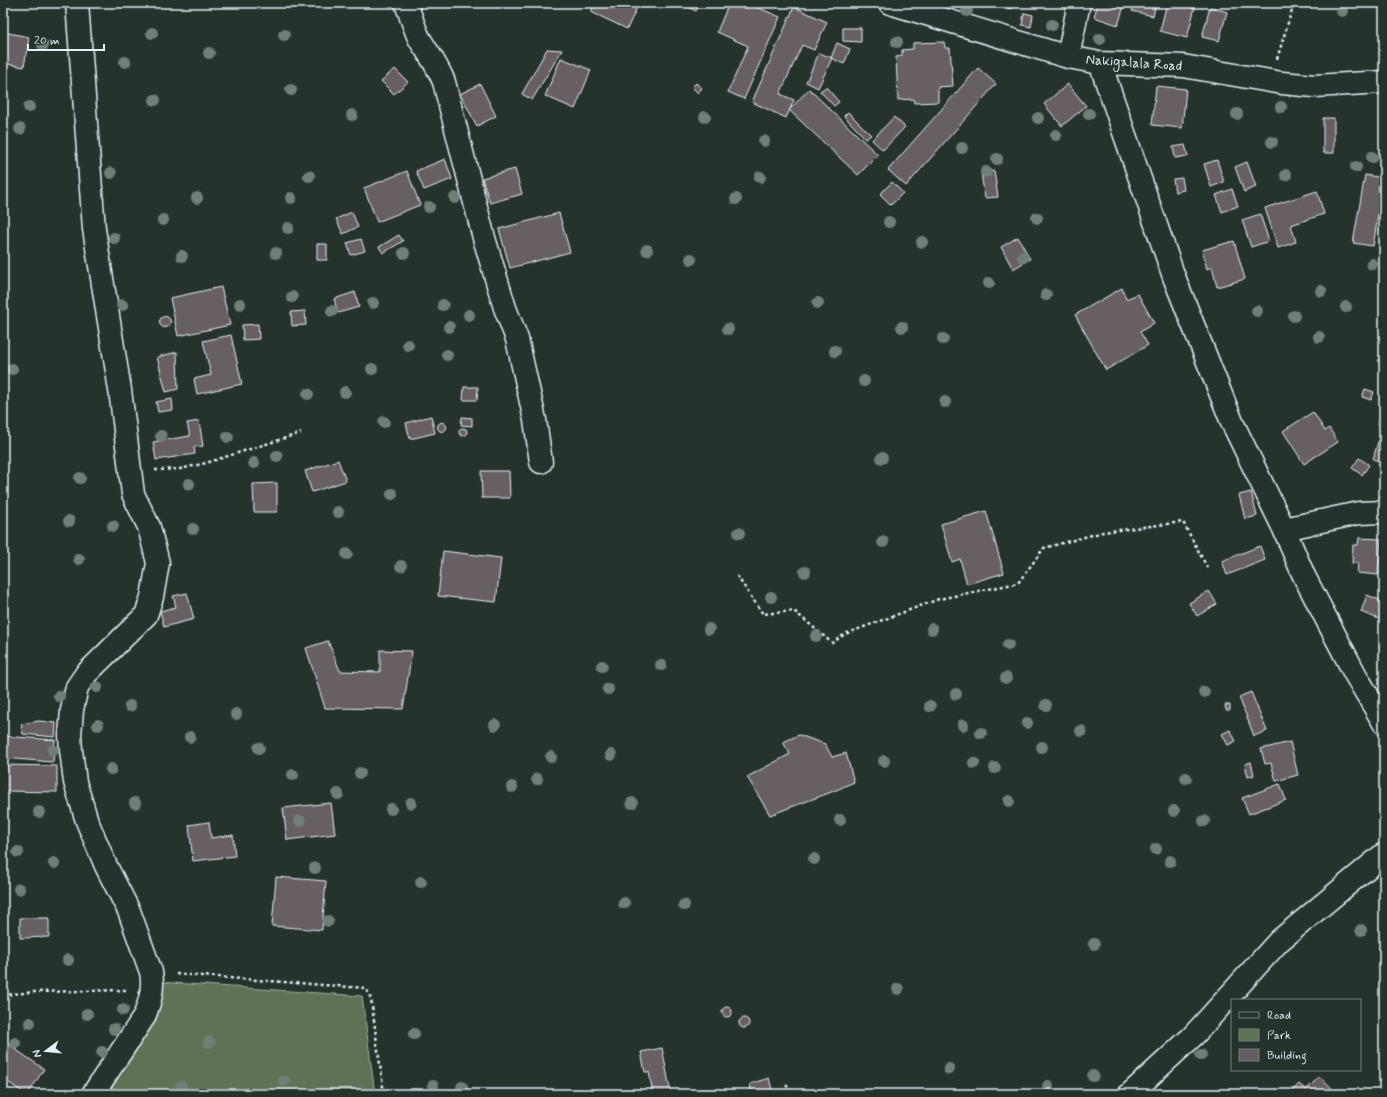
<svg xmlns="http://www.w3.org/2000/svg" width="1387" height="1097" font-family="Mynerve,sans-serif">
<style>
.green{fill:#5f7255;stroke:#a4b2a6}
.building{fill:#675e63;stroke:#e8f1f8}
.lines{fill:none;stroke-linecap:round;stroke-linejoin:round}
.minor-casing{stroke:#e8f1f8;stroke-width:25}
.path{stroke:#e8f1f8;stroke-width:2.5;stroke-dasharray:3 3;stroke-linecap:butt}
.minor{stroke:#26332d;stroke-width:22}
.tree{fill:#727f79}
.labels{text-anchor:middle;dominant-baseline:central;stroke-width:3;stroke-linejoin:round;paint-order:stroke}
.street-label{font-size:14px;fill:#e8f1f8;stroke:#26332d}
</style>
<rect width="100%" height="100%" fill="#26332d"/>
<filter id="ink" filterUnits="userSpaceOnUse"><feTurbulence type="fractalNoise" baseFrequency=".025" numOctaves="2"/><feDisplacementMap in="SourceGraphic" scale="8" xChannelSelector="R" yChannelSelector="G"/><feConvolveMatrix kernelMatrix="1 2 1 2 8 2 1 2 1" color-interpolation-filters="sRGB"/></filter>
<g filter="url(#ink)">
<path class="green" d="M159,982L362,996L375,1094H101Z"/>
<path class="building" d="M595,3H639L627,29L591,12Z
M680,3H700L696,11Z
M729,3H747L780,17L744,99L728,92L748,46L717,32Z
M985,3H1014L1012,9Z
M1098,3H1116L1124,6L1118,25L1094,17Z
M1134,3H1156L1153,16L1132,11Z
M1167,3H1196L1187,38L1160,31Z
M794,7L827,22L814,50L802,45L780,94L794,100L786,118L752,102Z
M1210,7L1227,12L1219,41L1202,37Z
M1024,13L1033,15L1031,27L1022,25Z
M843,28H861V42L843,41Z
M3,32L29,37L24,67L3,63Z
M944,42L945,48H950L953,86L938,87V102L914,103L913,99L898,100L896,57L902,56V50L913,49V43Z
M837,43L850,49L844,64L831,58Z
M547,49L562,50L532,100L522,94Z
M819,53L832,58L818,88L806,82Z
M561,58L591,70L575,109L545,96Z
M978,68L996,84L906,186L888,170Z
M395,69L408,82L394,94L381,81Z
M696,83L702,88L698,93L692,87Z
M480,84L496,116L477,126L460,94Z
M1068,84L1086,106L1062,126L1044,104Z
M1156,86L1186,89L1182,128L1152,125Z
M826,87L839,102L834,106L820,91Z
M809,89L878,155L858,175L789,110Z
M848,112L871,135L866,139L844,116Z
M894,117L905,127L883,150L872,140Z
M1323,118H1334V153H1323Z
M1185,145L1188,156L1175,158L1173,147Z
M445,159L452,179L424,190L416,171Z
M1217,160L1224,182L1211,187L1204,164Z
M1247,162L1256,187L1244,192L1235,167Z
M515,169L522,194L490,203L482,178Z
M407,171L420,205L377,222L364,188Z
M994,171L998,197L985,198L981,173Z
M1365,175L1384,178L1373,246L1353,243Z
M1182,178L1184,190L1175,192L1173,179Z
M892,182L903,193L891,205L880,194Z
M1232,189L1238,206L1222,212L1216,195Z
M1317,191L1324,214L1291,225L1296,242L1278,248L1265,208Z
M352,212L358,227L343,234L336,219Z
M559,213L570,252L510,268L499,229Z
M1260,214L1269,241L1251,247L1242,220Z
M399,235L403,241L383,253L379,247Z
M1018,237L1030,259L1013,269L1001,247Z
M361,239L365,251L351,255L347,243Z
M1234,241L1245,279L1217,287L1212,267L1207,269L1202,250Z
M317,244H327V260H317Z
M221,287L230,325L178,336L170,298Z
M1122,288L1126,299L1138,294L1154,323L1140,332L1148,345L1106,370L1075,315Z
M355,292L359,307L338,313L334,299Z
M305,311L306,325L292,326L291,312Z
M159.5 322a5.5 5.5 0 1 1 11 0a5.5 5.5 0 1 1-11 0Z
M258,324L259,339L243,340L242,325Z
M231,335L242,384L197,394L194,379L211,375L203,341Z
M177,352L178,389L166,392L157,357Z
M464,387H478L477,400H463Z
M1365,389L1374,392L1371,400L1362,397Z
M172,399L173,410L158,412L156,402Z
M1384,399V425L1378,424Z
M1313,412L1325,431L1329,428L1338,442L1304,464L1283,431Z
M431,416L435,433L410,439L406,423Z
M462,417L472,418V426L461,425Z
M199,421L203,446L194,447L195,454L156,460L153,442L190,436L187,423Z
M437.5 427a4.5 4.5 0 1 1 9 0a4.5 4.5 0 1 1-9 0Z
M459 432a4 4 0 1 1 8 0a4 4 0 1 1-8 0Z
M1378,442L1384,444V468L1382,467L1384,463L1373,459Z
M1359,458L1369,465L1362,475L1352,468Z
M338,460L346,481L312,492L305,471Z
M481,471H509L510,498H482Z
M277,483V512H254L253,484Z
M1251,492L1257,516L1245,519L1239,495Z
M986,511L1004,573L967,584L960,559L952,562L941,524Z
M1359,538L1381,539L1378,575L1357,573L1358,563H1352L1353,545H1358Z
M1260,546L1265,560L1227,575L1222,561Z
M443,551L501,558L496,602L438,596Z
M1209,591L1217,604L1197,616L1189,603Z
M187,593L194,619L164,627L160,611L176,607L173,596Z
M1367,595L1384,602V621L1361,612Z
M328,641L340,671L380,672V650L412,651L403,709L325,708L306,648Z
M1251,692L1267,731L1254,736L1239,697Z
M1225,705H1230V710H1226Z
M39,721L56,723L55,737L23,734L21,724Z
M1230,730L1236,741L1228,745L1222,734Z
M799,735L825,744L832,757L846,753L854,782L834,791L770,815L747,777L790,754L783,742Z
M3,736L55,740L53,762L3,758Z
M1290,742L1298,775L1276,781L1271,763L1265,764L1261,749Z
M1251,762L1254,775L1248,777L1245,764Z
M3,765L57,766V792L3,791Z
M1280,784L1286,800L1249,814L1242,798Z
M331,803L335,834L287,840L283,808Z
M209,822L211,838L233,835L235,856L193,861L189,825Z
M276,877L326,881L322,930L272,926Z
M20,918H49V937L20,938Z
M722 1012a5 5 0 1 1 10 0a5 5 0 1 1-10 0Z
M739 1023a5 5 0 1 1 10 0a5 5 0 1 1-10 0Z
M9,1045L44,1069L28,1094H26L3,1079V1054Z
M662,1048L671,1094H653L649,1072H645L641,1052Z
M1320,1076L1337,1094H1289L1299,1084L1306,1090Z
M769,1078L773,1094H752L750,1084Z"/>
<g class="lines">
<g class="minor-casing">
<path id="minor" d="M77,3L94,229L120,390L133,494L149,527L158,563L152,597L146,615L86,674L77,687L72,710L70,735L71,750L75,782L87,821L106,866L129,911L151,972C154,988 150,1002 144,1017L93,1094
M406,3C410,14 414,27 419,38C428,53 438,66 444,82L484,238L505,308L517,339L535,420L541,462
M890,3L1068,57L1100,63L1183,66L1282,83L1314,86L1384,82
M1068,57L1079,3
M1100,63L1174,277L1232,422L1284,529L1304,576L1355,674L1384,723
M1284,529L1359,513L1384,512
M1130,1094L1193,1036L1279,941L1384,854"/>
</g>
<path class="path" d="M1277,59L1294,3
M155,470L180,469L206,463L301,433
M737,576L763,614L794,611L832,643L845,634L939,599L1018,583L1044,548L1103,532L1183,522L1208,569
M176,974L364,988L368,992L371,999L384,1094
M3,995L34,992L128,990
M786,1085L794,1094"/>
<use href="#minor" class="minor"/>
</g>
<g class="tree">
<circle cx="967" cy="11" r="6"/>
<circle cx="1342" cy="11" r="6"/>
<circle cx="1052" cy="25" r="6"/>
<circle cx="152" cy="33" r="6"/>
<circle cx="284" cy="35" r="6"/>
<circle cx="1100" cy="39" r="6"/>
<circle cx="897" cy="42" r="6"/>
<circle cx="43" cy="45" r="6"/>
<circle cx="209" cy="53" r="6"/>
<circle cx="125" cy="62" r="6"/>
<circle cx="291" cy="90" r="6"/>
<circle cx="155" cy="100" r="6"/>
<circle cx="29" cy="107" r="6"/>
<circle cx="1281" cy="107" r="6"/>
<circle cx="1089" cy="114" r="6"/>
<circle cx="1237" cy="114" r="6"/>
<circle cx="352" cy="115" r="6"/>
<circle cx="705" cy="117" r="6"/>
<circle cx="1038" cy="118" r="6"/>
<circle cx="20" cy="129" r="6"/>
<circle cx="1056" cy="135" r="6"/>
<circle cx="764" cy="141" r="6"/>
<circle cx="1272" cy="142" r="6"/>
<circle cx="962" cy="148" r="6"/>
<circle cx="1372" cy="157" r="6"/>
<circle cx="997" cy="159" r="6"/>
<circle cx="1356" cy="167" r="6"/>
<circle cx="986" cy="172" r="6"/>
<circle cx="111" cy="173" r="6"/>
<circle cx="1286" cy="175" r="6"/>
<circle cx="309" cy="176" r="6"/>
<circle cx="760" cy="177" r="6"/>
<circle cx="197" cy="198" r="6"/>
<circle cx="291" cy="198" r="6"/>
<circle cx="455" cy="198" r="6"/>
<circle cx="736" cy="199" r="6"/>
<circle cx="429" cy="207" r="6"/>
<circle cx="1037" cy="218" r="6"/>
<circle cx="163" cy="220" r="6"/>
<circle cx="889" cy="222" r="6"/>
<circle cx="288" cy="228" r="6"/>
<circle cx="114" cy="238" r="6"/>
<circle cx="922" cy="242" r="6"/>
<circle cx="647" cy="250" r="6"/>
<circle cx="276" cy="253" r="6"/>
<circle cx="404" cy="253" r="6"/>
<circle cx="182" cy="256" r="6"/>
<circle cx="1023" cy="257" r="6"/>
<circle cx="691" cy="259" r="6"/>
<circle cx="1372" cy="264" r="6"/>
<circle cx="989" cy="283" r="6"/>
<circle cx="1321" cy="291" r="6"/>
<circle cx="1046" cy="295" r="6"/>
<circle cx="292" cy="297" r="6"/>
<circle cx="373" cy="303" r="6"/>
<circle cx="818" cy="303" r="6"/>
<circle cx="240" cy="304" r="6"/>
<circle cx="122" cy="305" r="6"/>
<circle cx="443" cy="305" r="6"/>
<circle cx="1346" cy="307" r="6"/>
<circle cx="332" cy="311" r="6"/>
<circle cx="1257" cy="311" r="6"/>
<circle cx="469" cy="315" r="6"/>
<circle cx="1294" cy="316" r="6"/>
<circle cx="449" cy="327" r="6"/>
<circle cx="902" cy="327" r="6"/>
<circle cx="728" cy="329" r="6"/>
<circle cx="1319" cy="337" r="6"/>
<circle cx="943" cy="339" r="6"/>
<circle cx="408" cy="345" r="6"/>
<circle cx="835" cy="351" r="6"/>
<circle cx="447" cy="355" r="6"/>
<circle cx="12" cy="369" r="6"/>
<circle cx="372" cy="369" r="6"/>
<circle cx="864" cy="381" r="6"/>
<circle cx="345" cy="392" r="6"/>
<circle cx="308" cy="394" r="6"/>
<circle cx="945" cy="402" r="6"/>
<circle cx="384" cy="422" r="6"/>
<circle cx="161" cy="436" r="6"/>
<circle cx="228" cy="437" r="6"/>
<circle cx="277" cy="456" r="6"/>
<circle cx="882" cy="458" r="6"/>
<circle cx="254" cy="463" r="6"/>
<circle cx="80" cy="478" r="6"/>
<circle cx="189" cy="484" r="6"/>
<circle cx="392" cy="494" r="6"/>
<circle cx="338" cy="512" r="6"/>
<circle cx="69" cy="521" r="6"/>
<circle cx="113" cy="526" r="6"/>
<circle cx="193" cy="529" r="6"/>
<circle cx="739" cy="533" r="6"/>
<circle cx="883" cy="542" r="6"/>
<circle cx="347" cy="554" r="6"/>
<circle cx="79" cy="559" r="6"/>
<circle cx="401" cy="566" r="6"/>
<circle cx="805" cy="572" r="6"/>
<circle cx="771" cy="597" r="6"/>
<circle cx="709" cy="629" r="6"/>
<circle cx="932" cy="629" r="6"/>
<circle cx="816" cy="636" r="6"/>
<circle cx="1008" cy="645" r="6"/>
<circle cx="661" cy="665" r="6"/>
<circle cx="602" cy="666" r="6"/>
<circle cx="1006" cy="678" r="6"/>
<circle cx="97" cy="687" r="6"/>
<circle cx="608" cy="689" r="6"/>
<circle cx="1204" cy="692" r="6"/>
<circle cx="956" cy="694" r="6"/>
<circle cx="59" cy="696" r="6"/>
<circle cx="1046" cy="705" r="6"/>
<circle cx="130" cy="706" r="6"/>
<circle cx="930" cy="706" r="6"/>
<circle cx="236" cy="714" r="6"/>
<circle cx="1027" cy="723" r="6"/>
<circle cx="98" cy="725" r="6"/>
<circle cx="495" cy="725" r="6"/>
<circle cx="963" cy="725" r="6"/>
<circle cx="1081" cy="731" r="6"/>
<circle cx="981" cy="733" r="6"/>
<circle cx="190" cy="737" r="6"/>
<circle cx="1042" cy="747" r="6"/>
<circle cx="259" cy="748" r="6"/>
<circle cx="53" cy="750" r="6"/>
<circle cx="611" cy="755" r="6"/>
<circle cx="551" cy="757" r="6"/>
<circle cx="884" cy="761" r="6"/>
<circle cx="974" cy="763" r="6"/>
<circle cx="995" cy="768" r="6"/>
<circle cx="111" cy="769" r="6"/>
<circle cx="360" cy="773" r="6"/>
<circle cx="293" cy="775" r="6"/>
<circle cx="1186" cy="778" r="6"/>
<circle cx="537" cy="779" r="6"/>
<circle cx="512" cy="787" r="6"/>
<circle cx="338" cy="794" r="6"/>
<circle cx="1009" cy="801" r="6"/>
<circle cx="135" cy="803" r="6"/>
<circle cx="411" cy="803" r="6"/>
<circle cx="632" cy="803" r="6"/>
<circle cx="391" cy="809" r="6"/>
<circle cx="1174" cy="811" r="6"/>
<circle cx="39" cy="812" r="6"/>
<circle cx="840" cy="820" r="6"/>
<circle cx="300" cy="821" r="6"/>
<circle cx="1204" cy="821" r="6"/>
<circle cx="1156" cy="849" r="6"/>
<circle cx="18" cy="852" r="6"/>
<circle cx="814" cy="859" r="6"/>
<circle cx="1170" cy="861" r="6"/>
<circle cx="54" cy="863" r="6"/>
<circle cx="315" cy="868" r="6"/>
<circle cx="421" cy="882" r="6"/>
<circle cx="19" cy="889" r="6"/>
<circle cx="624" cy="903" r="6"/>
<circle cx="684" cy="905" r="6"/>
<circle cx="328" cy="921" r="6"/>
<circle cx="1361" cy="930" r="6"/>
<circle cx="1094" cy="944" r="6"/>
<circle cx="68" cy="960" r="6"/>
<circle cx="898" cy="989" r="6"/>
<circle cx="123" cy="1010" r="6"/>
<circle cx="87" cy="1014" r="6"/>
<circle cx="30" cy="1023" r="6"/>
<circle cx="114" cy="1029" r="6"/>
<circle cx="414" cy="1034" r="6"/>
<circle cx="209" cy="1042" r="6"/>
<circle cx="15" cy="1043" r="6"/>
<circle cx="102" cy="1052" r="6"/>
<circle cx="1201" cy="1055" r="6"/>
<circle cx="949" cy="1069" r="6"/>
<circle cx="1093" cy="1076" r="6"/>
<circle cx="284" cy="1081" r="6"/>
<circle cx="433" cy="1086" r="6"/>
<circle cx="1048" cy="1086" r="6"/>
<circle cx="181" cy="1087" r="6"/>
<circle cx="462" cy="1087" r="6"/>
</g>
</g>
<g class="labels">
<g class="street-label">
<text transform="translate(1134 63) rotate(4)">Nakigalala Road</text>
</g>
</g>
<rect width="1387" height="1097" fill="none" stroke="#26332d" stroke-width="16"/>
<rect x="8" y="8" width="1371" height="1081" fill="none" stroke="#e8f1f8" stroke-width="1.5" filter="url(#ink)"/>
<rect x="1231" y="999" width="130" height="72" fill="#26332d" stroke="#747f7e"/>
<rect x="1239" y="1012" width="20" height="6" fill="#26332d" stroke="#747f7e"/>
<text x="1267" y="1019" font-size="12" fill="#e8f1f8">Road</text>
<rect x="1239" y="1029" width="20" height="12" fill="#5f7255" stroke="#747f7e"/>
<text x="1267" y="1039" font-size="12" fill="#e8f1f8">Park</text>
<rect x="1239" y="1049" width="20" height="12" fill="#675e63" stroke="#747f7e"/>
<text x="1267" y="1059" font-size="12" fill="#e8f1f8">Building</text>
<g transform="translate(46 1051) rotate(254)" stroke="#26332d" stroke-width="3" paint-order="stroke">
<path d="M0-3L7 15L0 10L-7 15Z" fill="#e8f1f8"/>
<text y="-6" font-size="11" font-weight="bold" text-anchor="middle" fill="#e8f1f8">N</text>
</g>
<path d="M28 44v6h76v-6" fill="none" stroke="#e8f1f8" stroke-width="2"/>
<text x="34" y="44" font-size="12" fill="#e8f1f8" stroke="#26332d" stroke-width="3" paint-order="stroke">20 m</text>
</svg>
